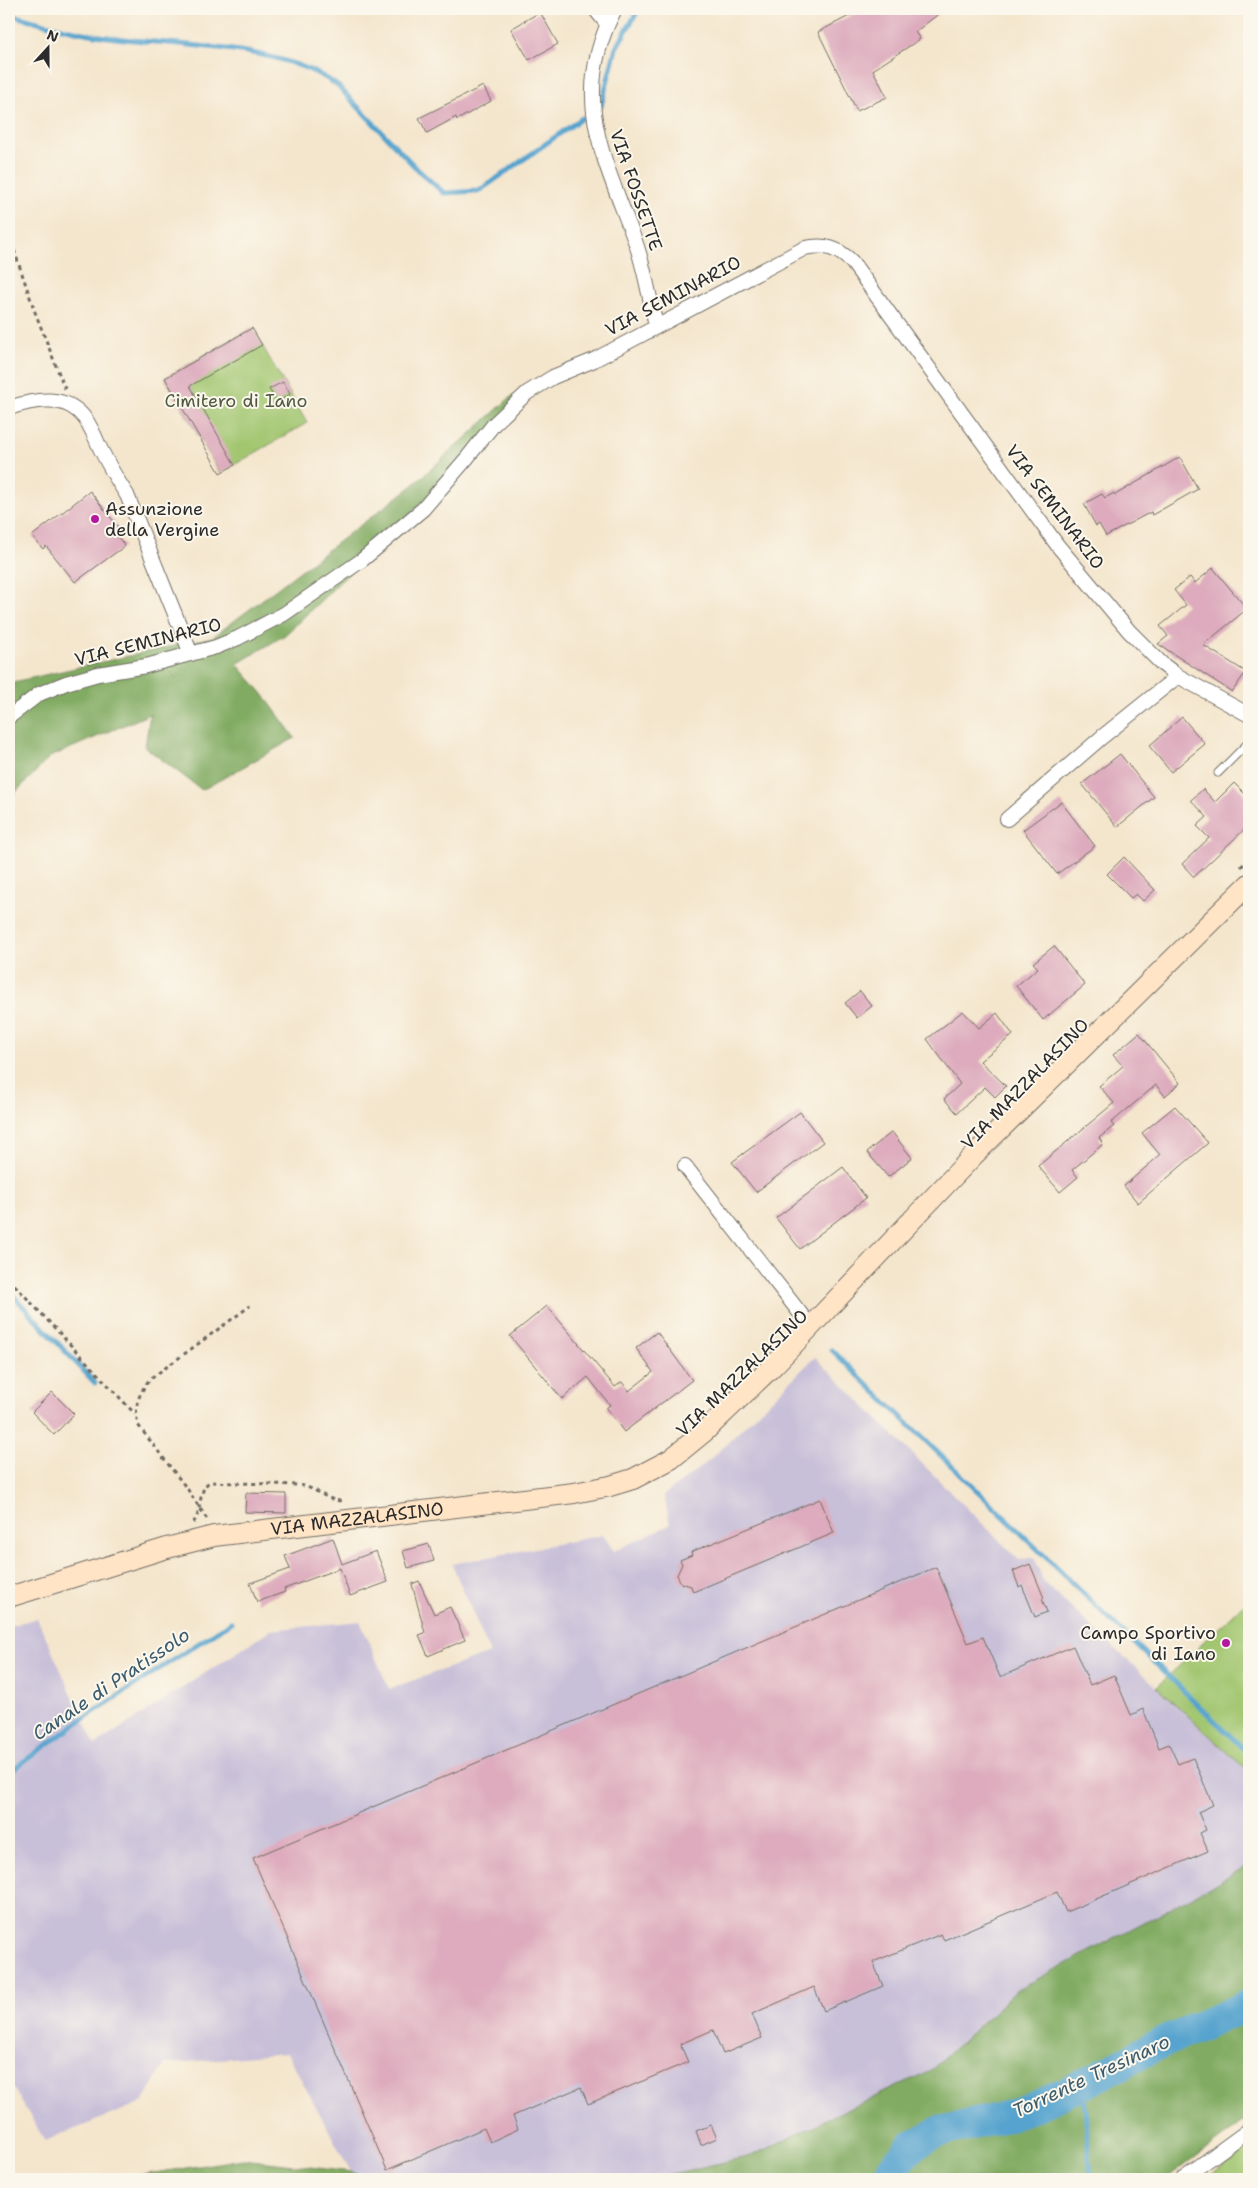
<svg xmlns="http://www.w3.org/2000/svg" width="1258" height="2188" font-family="'Shantell Sans',sans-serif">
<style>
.industrial{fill:#c8bfd8}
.green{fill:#a2c670;stroke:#66784e}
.forest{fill:#81ab62;stroke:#566b46}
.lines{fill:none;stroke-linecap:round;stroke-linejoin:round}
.stream{stroke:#54a3ce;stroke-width:5}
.river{stroke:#54a3ce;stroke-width:31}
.building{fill:#ddabbd}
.lane-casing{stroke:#716c64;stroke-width:9}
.street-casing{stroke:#716c64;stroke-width:16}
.secondary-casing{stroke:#716c64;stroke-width:22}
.path{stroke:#716c64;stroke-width:3;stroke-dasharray:4 4;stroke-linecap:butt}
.lane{stroke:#fff;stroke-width:7}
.street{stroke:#fff;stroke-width:14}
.secondary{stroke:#ffe4c6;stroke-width:20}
.poi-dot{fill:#b5179e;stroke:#fbf7ec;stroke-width:2}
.labels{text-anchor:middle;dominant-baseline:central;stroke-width:4;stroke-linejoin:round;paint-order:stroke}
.street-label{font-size:18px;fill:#2b2b2b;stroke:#fbf7ec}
.park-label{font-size:18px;fill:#4f5a40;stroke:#fbf7ec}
.poi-label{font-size:18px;fill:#2b2b2b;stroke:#fbf7ec;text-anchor:start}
.water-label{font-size:19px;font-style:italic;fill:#3b5b6c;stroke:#fbf7ec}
</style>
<rect width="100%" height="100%" fill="#fbf7ec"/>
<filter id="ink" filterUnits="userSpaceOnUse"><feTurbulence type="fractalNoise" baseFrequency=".02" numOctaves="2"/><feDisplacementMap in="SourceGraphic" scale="10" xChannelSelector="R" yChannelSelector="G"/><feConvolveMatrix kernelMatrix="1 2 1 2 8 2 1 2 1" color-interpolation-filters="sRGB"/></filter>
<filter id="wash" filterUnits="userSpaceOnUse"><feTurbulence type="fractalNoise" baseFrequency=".0096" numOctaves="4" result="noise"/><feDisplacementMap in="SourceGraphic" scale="20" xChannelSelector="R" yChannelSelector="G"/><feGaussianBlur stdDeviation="1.12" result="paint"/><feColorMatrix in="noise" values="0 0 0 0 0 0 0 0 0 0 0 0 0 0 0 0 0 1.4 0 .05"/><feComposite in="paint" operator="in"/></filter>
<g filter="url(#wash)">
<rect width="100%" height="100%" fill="#f4e6cd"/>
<path class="industrial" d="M815,1357L1019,1560L1034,1557L1044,1583L1249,1772V1866L1017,1990L931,2070L751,2156L650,2179H374L351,2172L287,2053L165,2064L143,2102L45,2141L9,2081V1626L37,1618L95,1745L271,1630L360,1621L389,1689L490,1653L452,1564L603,1535L614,1551L670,1525L664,1495L709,1461Z"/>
<path class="green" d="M252,328L307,423L220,473L165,378Z
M1249,1599V1772L1157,1687Z
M1249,2149V2179H1203Z"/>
<path class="forest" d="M513,395L518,400L419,506L285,635L237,664L263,694L295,738L202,790L145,747L150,714L50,757L9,799V683L213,637L412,486Z
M1249,1866V2117L1167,2179H650L751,2156L931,2070L1017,1990Z
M243,2159L351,2172L374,2179H116Z"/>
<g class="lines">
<path class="stream" d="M9,13L11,15C43,23 76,33 108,37C177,47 283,43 339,87L419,171L444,193L479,191L582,118
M601,106L616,48L639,9
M9,1291L95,1383
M832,1350L1249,1754
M9,1772L83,1719L231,1622
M1083,2084L1091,2179"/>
<path class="river" d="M887,2179L895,2165L911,2147L938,2132L1001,2118L1033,2107L1083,2084L1165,2041L1249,2005"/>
</g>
<g id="blocks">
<path class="building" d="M863,9H945L915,32L920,39L873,70L887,97L857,111L818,32Z
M540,12L558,44L529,60L511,29Z
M483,86L491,101L457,120L456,117L427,133L419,118Z
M252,328L262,345L190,386L235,465L220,473L165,378Z
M283,382L290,394L277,402L269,389Z
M1180,457L1198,489L1152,515L1151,512L1106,536L1099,524L1096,526L1084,504L1102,494L1105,498L1114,493L1115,495Z
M90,491L122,532L117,536L125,546L75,582L46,546L43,549L32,536Z
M1213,568L1247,609L1203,645L1246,672L1232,692L1158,644L1168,636L1160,626L1186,605L1174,590L1190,577L1195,583Z
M1182,717L1205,744L1171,772L1149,746Z
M1120,754L1154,797L1117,827L1082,784Z
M1234,783L1249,798V825L1194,877L1182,864L1209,838L1197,826L1207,817L1191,800L1203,789L1215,802Z
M1061,802L1095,846L1057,874L1023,830Z
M1124,857L1155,890L1143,901L1136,894L1131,898L1107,874Z
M1054,946L1085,985L1043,1020L1016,986L1038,968L1033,963Z
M860,991L872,1006L857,1018L845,1003Z
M963,1011L979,1028L997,1013L1013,1035L980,1061L1006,1086L995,1097L985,1087L957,1113L944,1099L960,1084L927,1039Z
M1139,1033L1180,1083L1165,1096L1156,1085L1111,1123L1114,1126L1099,1138L1103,1144L1072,1170L1078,1177L1060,1192L1038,1166L1114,1103L1099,1086L1123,1066L1113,1055Z
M1175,1106L1208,1143L1138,1203L1124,1186L1160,1155L1142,1133Z
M800,1112L823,1142L756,1192L732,1162Z
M892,1132L912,1158L888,1177L867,1152Z
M843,1167L866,1198L800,1249L776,1218Z
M547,1306L615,1387L622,1382L629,1391L653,1372L636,1348L657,1332L692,1380L624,1432L606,1408L610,1405L588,1377L562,1399L510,1336Z
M52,1392L74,1414L54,1435L32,1412Z
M246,1493L286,1494V1513L245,1512Z
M820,1499L834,1533L693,1592L691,1586L681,1583L677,1575L682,1564L680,1560L692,1555L691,1552Z
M333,1538L342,1564L376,1551L388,1582L350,1596L340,1568L284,1589L285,1592L257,1602L250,1583L290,1569L285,1556Z
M429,1544L434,1561L408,1568L403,1551Z
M1030,1564L1044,1598L1042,1599L1047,1612L1035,1617L1022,1585L1019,1587L1013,1571Z
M936,1567L968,1643L983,1637L1000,1677L1073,1646L1090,1685L1114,1675L1131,1715L1143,1709L1159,1748L1169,1744L1178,1764L1193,1758L1213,1805L1198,1812L1206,1830L1200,1833L1208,1851L1066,1912L1057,1892L944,1940L941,1934L873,1962L883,1986L824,2011L814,1987L752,2014L762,2038L723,2054L713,2030L680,2044L688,2062L588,2104L581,2087L513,2116L518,2129L490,2142L484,2128L387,2170L253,1858Z
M419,1581L434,1614L450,1607L465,1640L428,1656L419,1635L425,1633L412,1584Z
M711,2125L717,2138L701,2145L696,2131Z"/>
</g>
</g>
<g filter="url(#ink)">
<use href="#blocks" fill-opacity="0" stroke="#716c64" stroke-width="1"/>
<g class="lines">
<g class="lane-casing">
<path id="lane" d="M1218,773L1249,742"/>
</g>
<g class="street-casing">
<path id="street" d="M595,9L607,24
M615,9C569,97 604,157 635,241C645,268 649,297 656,325
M9,408C35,399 67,393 86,420C92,429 96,439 100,448C108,464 117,480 127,495L191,654
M9,717L39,694L66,683L98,674L146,666L216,647L238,638L284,614L362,560L423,509L467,458L494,424L527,393L553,377L594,360L805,248C825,244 838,248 852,262L1058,546L1129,631L1162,664L1178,676L1249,715
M1007,819L1102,737L1178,676
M685,1166L811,1327
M1182,2179L1249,2130"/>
</g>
<g class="secondary-casing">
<g id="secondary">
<path id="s1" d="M9,1597L167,1548L214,1536L574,1493L610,1486L633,1479L671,1459L704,1432L775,1364L973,1156L1249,884"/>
</g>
</g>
<path class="path" d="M9,235L35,312L65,389
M1241,867L1249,858
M9,1279L135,1414
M207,1519L188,1490L138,1425C134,1407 138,1394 150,1379L250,1306
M193,1523C203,1511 197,1492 209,1482L299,1485C315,1487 325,1500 341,1501"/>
<use href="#lane" class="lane"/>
<use href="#street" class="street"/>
<use href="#secondary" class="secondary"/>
</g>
</g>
<g class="poi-dot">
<circle cx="95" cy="519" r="5"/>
<circle cx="1226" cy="1643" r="5"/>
</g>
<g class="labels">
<g class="street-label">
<text transform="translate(636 190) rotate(71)">VIA FOSSETTE</text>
<text transform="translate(673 296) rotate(-28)">VIA SEMINARIO</text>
<text transform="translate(1055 507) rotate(53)">VIA SEMINARIO</text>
<text transform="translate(148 642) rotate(-14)">VIA SEMINARIO</text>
<text transform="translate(1025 1084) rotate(-46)">VIA MAZZALASINO</text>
<text transform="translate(742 1373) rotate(-44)">VIA MAZZALASINO</text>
<text stroke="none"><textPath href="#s1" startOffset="358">VIA MAZZALASINO</textPath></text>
</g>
<g class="park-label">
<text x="236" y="401">Cimitero di Iano</text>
</g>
<g class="poi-label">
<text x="105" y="509">Assunzione<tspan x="105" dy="21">della Vergine</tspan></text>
<text x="1216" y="1633" text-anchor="end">Campo Sportivo<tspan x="1216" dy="21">di Iano</tspan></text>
</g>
<g class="water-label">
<text transform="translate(111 1684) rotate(-34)">Canale di Pratissolo</text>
<text transform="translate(1091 2076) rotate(-25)">Torrente Tresinaro</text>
</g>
</g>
<rect width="1258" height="2188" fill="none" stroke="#fbf7ec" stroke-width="30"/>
<g transform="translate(48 48) rotate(21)" stroke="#fbf7ec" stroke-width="4" paint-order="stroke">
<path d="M0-4L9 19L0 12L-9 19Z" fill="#2b2b2b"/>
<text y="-8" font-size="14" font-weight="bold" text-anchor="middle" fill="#2b2b2b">N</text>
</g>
</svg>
